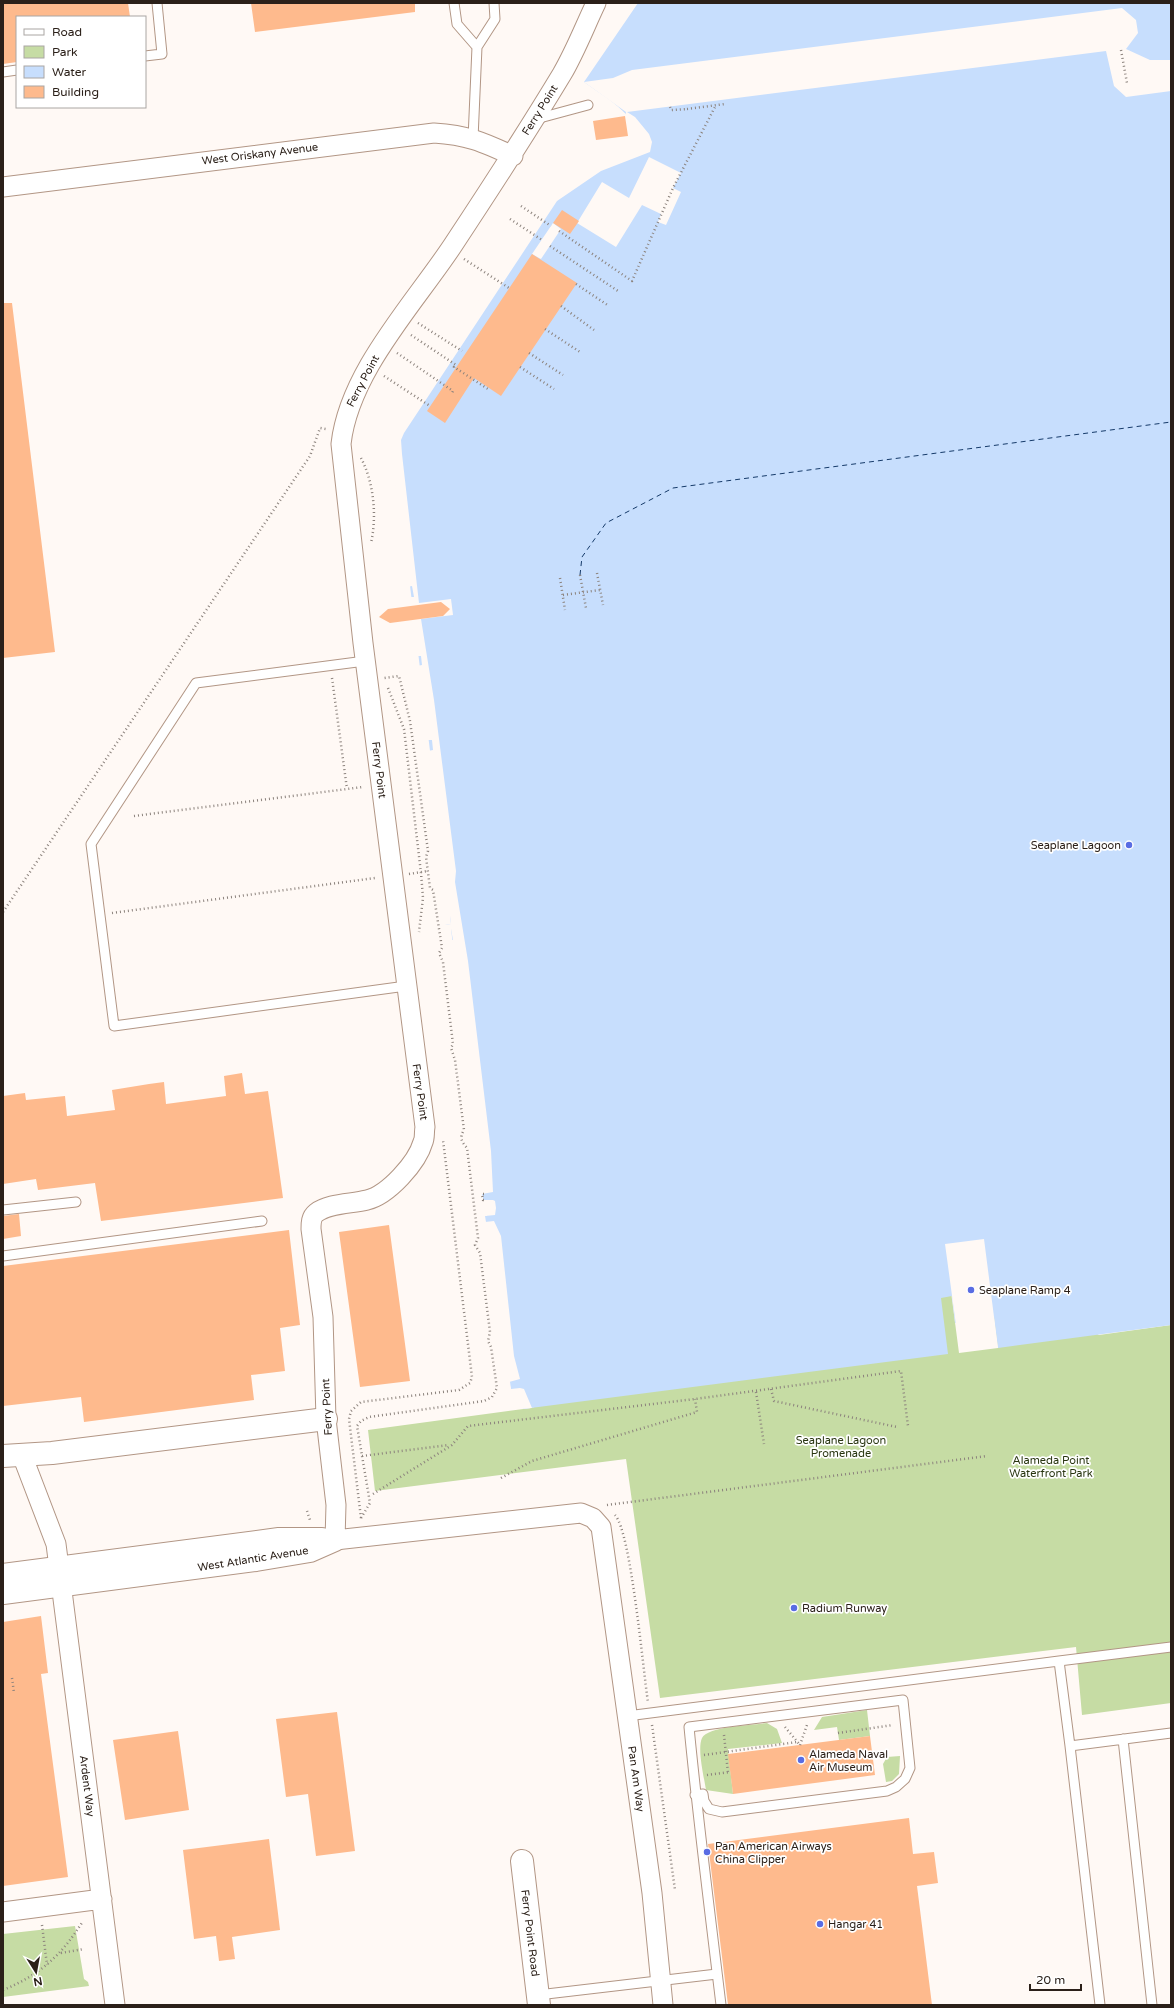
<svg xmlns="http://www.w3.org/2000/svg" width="1174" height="2008" font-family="'Varela Round',sans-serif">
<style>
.green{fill:#c6dca4}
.water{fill:#c7defd}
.pier{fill:#fff9f5}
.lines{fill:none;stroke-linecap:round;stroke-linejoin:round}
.ferry{stroke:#153a69;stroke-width:1;stroke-dasharray:5 4;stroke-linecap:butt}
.building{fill:#feba8d}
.lane-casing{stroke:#b29685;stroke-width:11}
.street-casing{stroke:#b29685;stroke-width:21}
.secondary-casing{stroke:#b29685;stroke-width:24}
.path{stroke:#8c837d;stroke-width:2.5;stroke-dasharray:1 3;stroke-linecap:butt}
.lane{stroke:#fff;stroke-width:9}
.street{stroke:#fff;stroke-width:19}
.secondary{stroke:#fff;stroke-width:22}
.poi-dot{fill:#596ce3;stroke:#fff;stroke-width:1.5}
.labels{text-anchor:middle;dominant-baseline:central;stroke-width:3.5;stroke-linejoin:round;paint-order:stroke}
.street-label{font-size:11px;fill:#2b2019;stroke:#fff}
.poi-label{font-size:11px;fill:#2b2019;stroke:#fff;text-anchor:start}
.park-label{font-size:11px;fill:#293611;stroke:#fff}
</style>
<rect width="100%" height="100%" fill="#fff9f5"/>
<path class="green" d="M989,1276L1099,1335L1171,1325V1703L1082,1715L1076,1647L660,1698L626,1459L375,1491L368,1430L531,1408L950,1284L959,1353L998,1348Z
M867,1710L870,1736L839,1740L837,1727L814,1730L822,1717Z
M767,1723L777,1729L782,1743L728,1749L733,1794L706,1790C704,1777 697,1749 702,1738C708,1726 754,1725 767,1723Z
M900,1756L899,1774L892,1781L886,1782L883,1764L887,1757Z
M75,1926L84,1979L88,1982L89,1986L3,1997V1934Z"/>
<path class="water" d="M638,3H1171V1325L998,1348L994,1317L955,1323L952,1296L941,1298L948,1354L523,1409L511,1389L488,1222H486L485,1216H487L482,1194L484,1193L451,929H445V925L451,924L450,916L392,437L568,176L638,143C642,117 603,96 584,82Z"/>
<path class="pier" d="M1122,8L1136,20L1138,33L1126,49L1150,60H1171V91L1126,97L1114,86L1106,51L627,112L635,117L649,134L652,142L650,152L601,171L557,201L404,433L401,440L402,454L419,603L451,599L453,615L421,619L434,700L456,871L455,882L468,961L491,1151L493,1192L482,1194L483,1200H493L495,1201L496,1208L495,1215L485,1216V1222L494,1221L501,1236L514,1356L520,1379L509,1382L511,1389L520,1388L524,1389L532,1408L521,1409L512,1397L507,1382L509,1380L487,1224L484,1222L483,1216L485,1214L480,1194L482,1192L451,940H453L451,929H445V925L451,924L450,916H448L428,751L433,750L432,740H427L417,666L422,665L421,656H416L409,597H414L412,586L407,587L390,436L476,304L566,174L596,150L617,141L636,142L637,135L629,129L625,117L626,112L584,82L613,78L632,70Z
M649,157L681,173L673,188L681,192L666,225L658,222L661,214L642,205L616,247L577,223L602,182L629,198Z
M553,223L561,229L541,259L532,254Z
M984,1239L998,1348H996L992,1320L956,1325L945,1244Z"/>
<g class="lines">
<path class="ferry" d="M580,575L582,557L606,523L673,488L1171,422"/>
</g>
<path class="building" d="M3,3H128L130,17H17V62L3,64Z
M251,3H415V12L255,32Z
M625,116L628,136L596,140L593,121Z
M562,210L579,221L570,234L553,223Z
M532,254L577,283L501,396L474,378L445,423L427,411Z
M3,303H12L55,652L3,658Z
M441,602L450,609L443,616L390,623L379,617L388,609Z
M242,1073L245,1094L268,1091L283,1198L101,1221L95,1183L38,1190L36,1179L3,1184V1096L25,1093L26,1100L65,1096L67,1116L115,1110L112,1090L149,1084L164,1082L166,1104L226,1096L224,1076Z
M19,1214L21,1236L3,1239V1216Z
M389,1225L410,1381L360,1387L339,1232Z
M289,1230L300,1325L280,1328L285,1371L251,1375L254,1400L84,1422L81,1397L3,1406V1266Z
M41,1616L48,1673L41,1674L68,1877L3,1886V1622Z
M337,1712L355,1851L316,1856L308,1794L286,1797L276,1719Z
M178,1731L189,1810L125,1820L113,1740Z
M870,1736L875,1775L733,1794L728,1754Z
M909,1818L913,1854L934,1852L938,1883L917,1886L932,2005H728L708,1844Z
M269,1839L280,1930L232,1937L235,1959L219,1961L216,1936L194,1939L183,1850Z"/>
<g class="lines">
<g class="lane-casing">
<path id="lane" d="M454,3L457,24L477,47
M145,56L162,54L157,3
M3,72L17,70
M536,119L588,105
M473,139L477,47L495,19L494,3
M365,661L196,683L91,844L114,1026L406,986
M3,1210L76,1202
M3,1256L262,1221
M1059,1661L1171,1647
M627,1716L1059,1661L1070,1746
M1123,1739L1152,2005
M695,1795L703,1794L704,1801L709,1809L722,1812L887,1791L896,1787L905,1779L910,1768L903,1700L689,1727C698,1820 710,1913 721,2005
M538,1995L717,1974
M1100,2005L1070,1746L1171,1733"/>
</g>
<g class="street-casing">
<path id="street" d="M596,3C585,26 575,52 562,74C527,132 490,189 453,245C414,304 349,372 341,444L363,643L425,1127C424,1132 425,1138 423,1142C417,1163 388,1195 367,1200C352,1204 329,1203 316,1213C311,1217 311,1223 311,1229L323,1317L326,1419L336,1505L335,1540L581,1513L593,1518L601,1527L652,1893L663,2005
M3,187L434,133C467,135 483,142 513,156
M22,1455L56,1544L115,2005
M3,1912L102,1899"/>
</g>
<g class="secondary-casing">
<path id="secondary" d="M3,1456L52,1453L326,1419
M3,1575L279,1539H322
M3,1593L256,1560L310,1551L335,1540
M522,1861L539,2005"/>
</g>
<path class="path" d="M1121,50L1127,83
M670,107L671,110L687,109
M687,109L725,104
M521,206L551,226
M510,219L542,240
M559,231L632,281L673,188L716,105
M550,246L618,291
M464,259L509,288
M576,284L609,306
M561,306L594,330
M418,323L462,351
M545,329L580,352
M411,335L456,365L454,367L488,389
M397,353L453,391L452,393
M529,353L563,375
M520,367L554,389
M384,376L430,406
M361,458C374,483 377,516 371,543
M597,573L603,605
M580,575L586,608
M560,578L565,610
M563,595L600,590
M332,678L347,789
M388,688L404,729L421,873L423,898L419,932
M134,816L363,787
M409,874L428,871
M3,912L310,456L320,428L326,429
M112,913L375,878
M484,1194H482L483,1200H485
M771,1389L774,1401L897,1427
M756,1392L764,1444
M362,1456L449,1445
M501,1478L532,1461L697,1412L695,1399
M373,1494L452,1445L468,1426L695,1399L901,1371L908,1426
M607,1505L987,1456
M307,1511L310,1520
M615,1515C631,1532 643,1670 648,1702
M361,1518L349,1419L351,1411L361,1402L459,1390L470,1383L472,1377L443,1140
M361,1518L370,1503L357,1426L361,1421L369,1417L484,1401L492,1397L497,1388L491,1347L488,1341L490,1332L480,1253L475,1245L478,1238L467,1148C462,1142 459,1138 464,1130L455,1060L451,1048L453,1044L443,962L439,953L442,948L433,890L430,888L426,857L428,851L410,721L399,676L384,678
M12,1678L14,1693
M652,1725L675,1890
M785,1727L800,1745
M838,1733L893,1725
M724,1735L728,1773
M800,1745L807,1725
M704,1755L797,1742
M707,1775L730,1772
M42,1925L47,1965
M61,1953L84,1949
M3,1990C40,1975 62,1955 83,1921"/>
<use href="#lane" class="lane"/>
<use href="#street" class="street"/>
<use href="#secondary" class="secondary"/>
</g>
<g class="poi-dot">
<circle cx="1129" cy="845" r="4"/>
<circle cx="971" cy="1290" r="4"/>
<circle cx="794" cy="1608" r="4"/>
<circle cx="801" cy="1760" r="4"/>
<circle cx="707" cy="1852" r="4"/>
<circle cx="820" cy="1924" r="4"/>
</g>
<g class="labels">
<g class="street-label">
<text transform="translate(540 110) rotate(-58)">Ferry Point</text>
<text transform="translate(260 154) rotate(-7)">West Oriskany Avenue</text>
<text transform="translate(363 381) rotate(-62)">Ferry Point</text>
<text transform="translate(379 770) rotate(83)">Ferry Point</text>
<text transform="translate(420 1092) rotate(82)">Ferry Point</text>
<text transform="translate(327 1407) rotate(-93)">Ferry Point</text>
<text transform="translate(253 1559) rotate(-9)">West Atlantic Avenue</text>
<text transform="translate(636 1779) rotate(82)">Pan Am Way</text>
<text transform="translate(87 1786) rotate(83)">Ardent Way</text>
<text transform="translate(530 1933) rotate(83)">Ferry Point Road</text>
</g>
<g class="poi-label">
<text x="1121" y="845" text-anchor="end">Seaplane Lagoon</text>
<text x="979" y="1290">Seaplane Ramp 4</text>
<text x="802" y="1608">Radium Runway</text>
<text x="809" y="1754">Alameda Naval<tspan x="809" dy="13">Air Museum</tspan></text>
<text x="715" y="1846">Pan American Airways<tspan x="715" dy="13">China Clipper</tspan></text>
<text x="828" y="1924">Hangar 41</text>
</g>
<g class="park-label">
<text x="841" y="1440">Seaplane Lagoon<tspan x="841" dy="13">Promenade</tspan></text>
<text x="1051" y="1460">Alameda Point<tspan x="1051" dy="13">Waterfront Park</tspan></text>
</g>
</g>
<rect width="1174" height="2008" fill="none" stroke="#2b2019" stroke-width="8"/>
<rect x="16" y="16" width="130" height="92" fill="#ffffff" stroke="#aaa6a3"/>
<rect x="24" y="29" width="20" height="6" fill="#ffffff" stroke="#aaa6a3"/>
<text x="52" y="36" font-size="12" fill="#2b2019">Road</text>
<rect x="24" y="46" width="20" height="12" fill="#c6dca4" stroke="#aaa6a3"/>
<text x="52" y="56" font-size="12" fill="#2b2019">Park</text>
<rect x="24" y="66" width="20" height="12" fill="#c7defd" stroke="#aaa6a3"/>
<text x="52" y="76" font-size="12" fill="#2b2019">Water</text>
<rect x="24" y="86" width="20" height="12" fill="#feba8d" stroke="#aaa6a3"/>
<text x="52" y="96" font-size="12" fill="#2b2019">Building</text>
<g transform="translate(36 1972) rotate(169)" stroke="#ffffff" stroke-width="3" paint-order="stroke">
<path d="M0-3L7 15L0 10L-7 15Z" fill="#2b2019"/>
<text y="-6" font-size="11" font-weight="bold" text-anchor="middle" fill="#2b2019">N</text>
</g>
<path d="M1030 1984v6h51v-6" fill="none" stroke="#2b2019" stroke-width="2"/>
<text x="1036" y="1984" font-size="12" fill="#2b2019" stroke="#ffffff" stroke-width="3" paint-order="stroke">20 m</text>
</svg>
